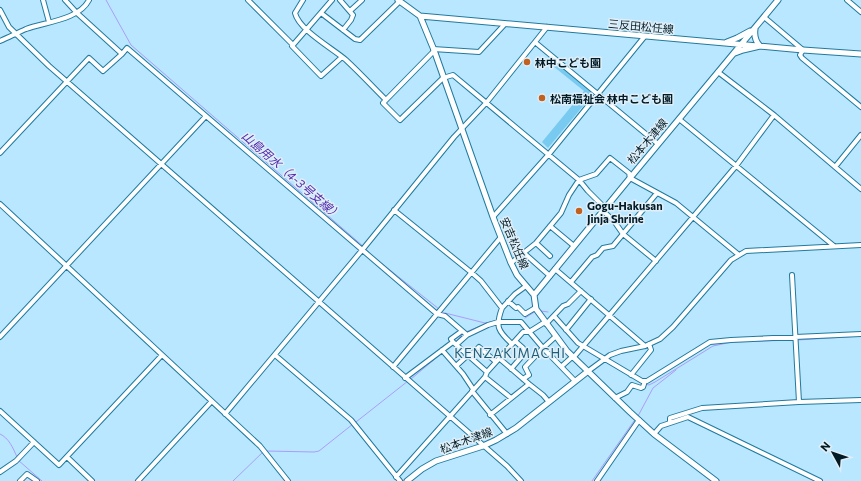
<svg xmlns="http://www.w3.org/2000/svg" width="861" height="481" font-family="Commissioner,'Noto Sans JP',sans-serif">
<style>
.green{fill:#78caf0}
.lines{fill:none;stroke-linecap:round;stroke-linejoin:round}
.stream{stroke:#ab9df9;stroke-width:1}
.minor-casing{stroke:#217a9d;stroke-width:6}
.major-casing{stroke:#217a9d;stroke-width:7}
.minor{stroke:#fff;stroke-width:4}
.major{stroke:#fff;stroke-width:5}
.poi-dot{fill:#c1611f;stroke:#e0eff7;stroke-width:1.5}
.labels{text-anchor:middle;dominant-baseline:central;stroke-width:3;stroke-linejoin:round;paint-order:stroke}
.street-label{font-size:11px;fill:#021b26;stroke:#e0eff7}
.poi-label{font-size:11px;font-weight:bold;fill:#021b26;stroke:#e0eff7;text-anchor:start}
.water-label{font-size:12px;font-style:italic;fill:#542caf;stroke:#e0eff7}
.quarter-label{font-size:13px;letter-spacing:1px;fill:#1d5e7a;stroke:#e0eff7}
</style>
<rect width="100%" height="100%" fill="#b9e7ff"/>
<path class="green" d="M551,57L594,93L548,148L542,142L584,91L548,62Z"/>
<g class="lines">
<path class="stream" d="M106,0L131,45L364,247
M366,249L371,255L439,309
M541,311L548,312
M441,312L485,323L495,321
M525,318L536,311
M466,332L480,326
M798,340L861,336
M455,342L462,335
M585,350L599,358
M445,351L453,344
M604,361L642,383
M411,379L442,353
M645,384L649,385L655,382L713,346L732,342L794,340
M638,416L653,388L676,370
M356,422L408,381
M0,434C9,438 13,448 17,457
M266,451L314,452L319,451L353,424
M18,460L42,481
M233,481L263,452
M592,481L634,421"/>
<g class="minor-casing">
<path id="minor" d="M43,0L49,22
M248,0L293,45L332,0
M303,0L295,13C299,30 332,48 346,60C360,73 373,87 386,100
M340,0L353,15L351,20L343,30
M847,0L861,12
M0,10L9,27L49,66L507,466L521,481
M350,11L362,0
M321,13L355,39L360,40L400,1
M764,17L803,50L800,55L802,58L861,107
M0,41C9,37 17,33 26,29C45,22 79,20 89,0
M536,43L658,144
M292,46L321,76L342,57
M433,49L479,52L505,24
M434,51L383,103L400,120L443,78L453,75L579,180L588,191L605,208
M718,72L774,115L861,189
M206,116L437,314L445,316L467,335L488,325L498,322H521L543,348L575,381
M679,119L834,246
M0,153L89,58L103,71L122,54L77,13L65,0
M835,167L861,135
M0,204L260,446L288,481
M394,210L472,273L481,281L502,308L515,294L526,286
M603,211L614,221L623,234L656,261
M493,217L549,154L645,36
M550,226L574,246
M536,243L550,256
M524,253L550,276
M511,263L536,243L561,213L569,195L579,180L596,174L610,158L629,173L630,178L676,203L739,255
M555,269L645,346
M792,275L799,402
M571,282L592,257L597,255L603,248L613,246L657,193
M508,301L516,308L518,307L525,314L535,308
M502,308C495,327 498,331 512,344
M554,316L578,343L642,381H647L710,342L731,340L861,334
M546,324L563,306L568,304L581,291
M566,330L591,299
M0,337L206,116L127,48L122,54
M453,342L487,372
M457,344L467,335
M442,350L463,374L473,389
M275,355L351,420L400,481
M470,356L479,347L496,362
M573,358L693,217L736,166L774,115
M500,359L529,384L543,395L549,402
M456,366L468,355
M562,366L572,357
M393,367L501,237
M511,369L523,355V348L515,341
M587,372L610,355L621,351L645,346L660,339L673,327L731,260L746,251L861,245
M631,375L651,350L649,344
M485,377L511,398
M405,378L453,342L451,339L462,331
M523,379L529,375L525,367L543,348L555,337
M472,391L507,434
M615,398L627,392L632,385L641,388L643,387L645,381
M0,411L59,465L162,355
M225,414L363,249L454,137L487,102L547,27
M490,415L529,384
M670,422V418L702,408L799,402L861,400
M654,434L661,426L688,417L820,481
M67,457L92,481
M0,472L16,461L34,442
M396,477L485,377L487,372L523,332H529L545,322
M20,481L27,474L37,481
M138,481L211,402
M597,481L639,420"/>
</g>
<g class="major-casing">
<path id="major" d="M398,0L420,16L434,50L493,217L511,263L517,275L534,295L536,309L567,351L630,412L654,434L716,481
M420,16L803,50L861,54
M727,42L737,38L750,31
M735,53L743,50L760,46C755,41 754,36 755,29
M534,295L630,178L778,0
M407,481L422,469L436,461L483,446L496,440L516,428L587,372"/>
</g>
<use href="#minor" class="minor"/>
<use href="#major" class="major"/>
</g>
<g class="poi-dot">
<circle cx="527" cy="62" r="4"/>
<circle cx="542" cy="98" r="4"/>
<circle cx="579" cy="211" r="4"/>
</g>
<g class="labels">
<g class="street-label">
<text transform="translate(641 26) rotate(5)">三反田松任線</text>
<text transform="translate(647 141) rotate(-50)">松本木津線</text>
<text transform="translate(515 243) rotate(67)">安吉松任線</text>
<text transform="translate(466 440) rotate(-20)">松本木津線</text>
</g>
<g class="poi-label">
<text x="535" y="62">林中こども園</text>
<text x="550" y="98">松南福祉会 林中こども園</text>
<text x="587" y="205">Gogu-Hakusan<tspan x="587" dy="13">Jinja Shrine</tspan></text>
</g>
<g class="water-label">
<text transform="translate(292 175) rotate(41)">山島用水（4-3号支線）</text>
</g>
<g class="quarter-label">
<text x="510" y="353">KENZAKIMACHI</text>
</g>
</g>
<g transform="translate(833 453) rotate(310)" stroke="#e0eff7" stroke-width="3" paint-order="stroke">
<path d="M0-3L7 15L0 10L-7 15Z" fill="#021b26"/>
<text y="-6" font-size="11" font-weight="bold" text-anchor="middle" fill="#021b26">N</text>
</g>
</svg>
